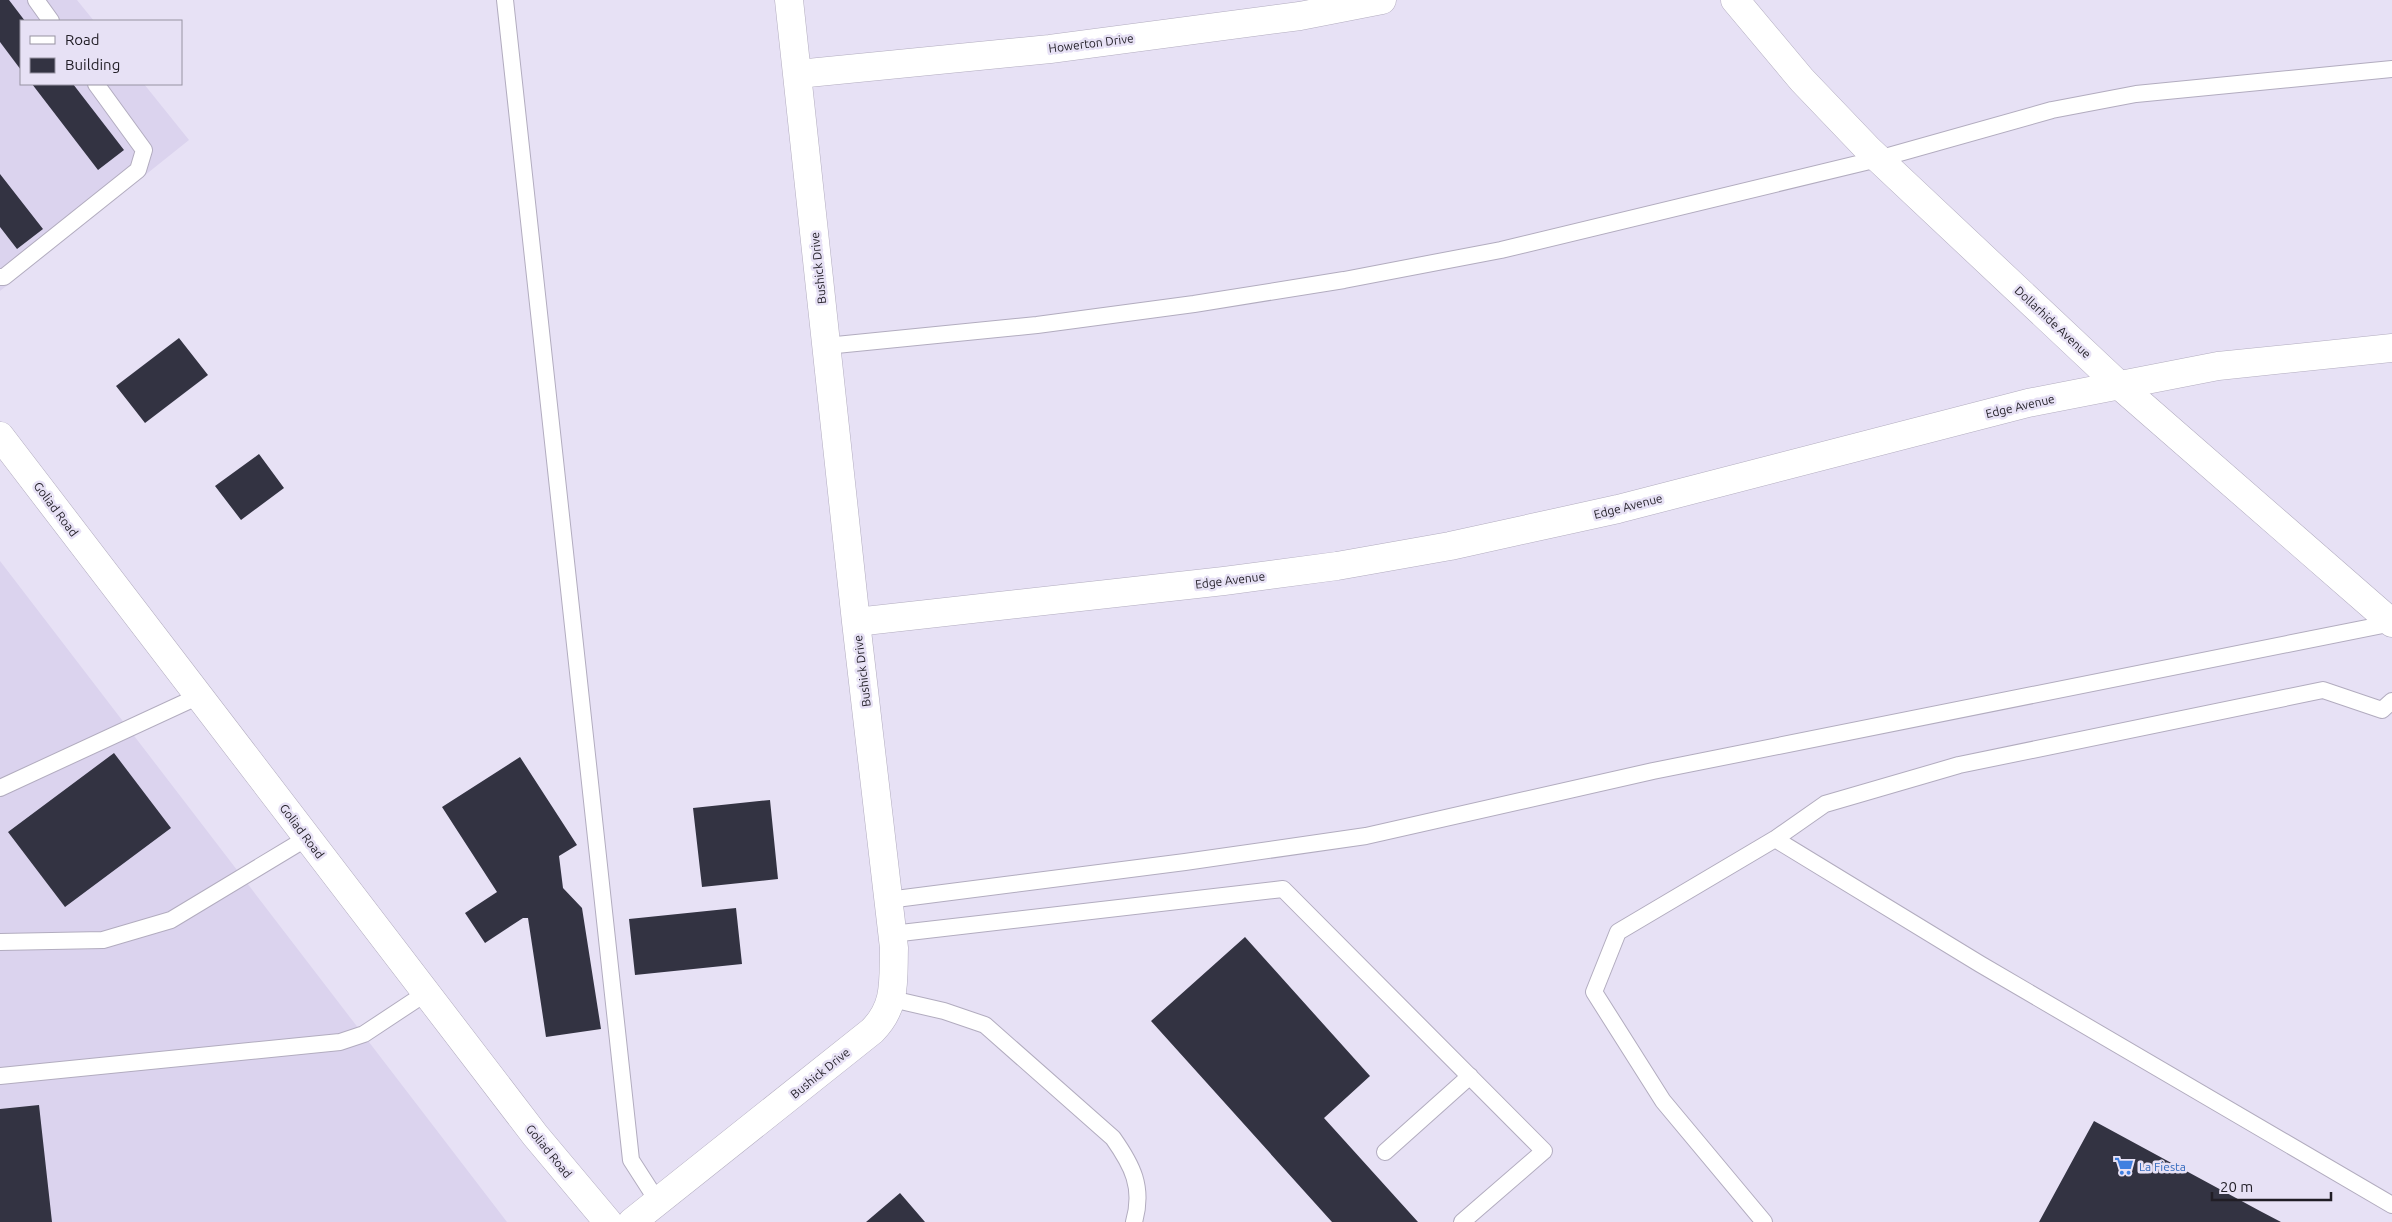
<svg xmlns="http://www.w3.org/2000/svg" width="2392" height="1222" font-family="Ubuntu,sans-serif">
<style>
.built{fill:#dbd3ee}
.building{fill:#333342}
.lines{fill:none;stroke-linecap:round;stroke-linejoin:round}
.service-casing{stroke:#b2acbf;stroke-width:18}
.minor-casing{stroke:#b2acbf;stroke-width:29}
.tertiary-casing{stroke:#b2acbf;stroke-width:29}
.secondary-casing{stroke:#b2acbf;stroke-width:29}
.service{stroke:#fff;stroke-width:16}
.minor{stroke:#fff;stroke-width:28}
.tertiary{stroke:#fff;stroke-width:28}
.secondary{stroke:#fff;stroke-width:28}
.labels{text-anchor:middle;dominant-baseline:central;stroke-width:5;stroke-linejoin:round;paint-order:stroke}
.street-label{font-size:12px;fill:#201d25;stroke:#e7e1f5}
.shop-label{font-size:12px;fill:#366cbe;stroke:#e7e1f5;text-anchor:start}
</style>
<rect width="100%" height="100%" fill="#e7e1f5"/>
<path class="built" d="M0,0H77L94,21H21V84H144L189,140L0,291Z
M0,561L507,1222H0Z"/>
<path class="building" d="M0,0H9L25,21H21V70L0,42Z
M32,84H73L124,150L98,170Z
M0,174L43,229L17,249L0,227Z
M179,338L208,375L145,423L116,386Z
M259,454L284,488L241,520L215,486Z
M114,753L171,828L65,907L8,832Z
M520,757L577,845L559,856L563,888L582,908L601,1029L546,1037L528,918H523L485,943L465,913L497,892L442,807Z
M770,800L778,879L702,887L693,808Z
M736,908L742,964L635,975L629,919Z
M1245,937L1370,1076L1324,1118L1418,1222H1332L1151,1021Z
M39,1105L52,1222H0V1109Z
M2094,1121L2260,1211L2281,1222H2039Z
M900,1193L925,1222H866Z"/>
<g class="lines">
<g class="service-casing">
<path id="service" d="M36,0L51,21
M505,0L631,1160L658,1202
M0,277H4L138,170L144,150L96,84
M826,346L1037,325L1194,304L1344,280L1501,250L1878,159L2052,110L2136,94L2392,69
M2392,701L2382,710L2323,690L1959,765L1825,804L1775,839L1980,964L2392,1205
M0,788L199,696
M888,900L1185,862L1366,836L1653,771L2392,623
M892,934L1283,889L1544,1151L1462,1222
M0,942L103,940L171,920L307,838
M892,999L944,1011L985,1025L1113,1138C1132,1165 1144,1187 1134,1222
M0,1076L340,1042L364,1034L426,993
M1385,1152L1470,1076
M1764,1222L1663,1101L1594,992L1618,932L1775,839"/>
</g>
<g class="minor-casing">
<path id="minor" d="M798,74L1050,49L1300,16L1382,0
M856,622L1224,581L1337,566L1450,546L1618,509L2028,403L2218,366L2392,348
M632,1222L872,1031C897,1006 893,981 894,948L856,622L789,0"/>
</g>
<g class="tertiary-casing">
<path id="tertiary" d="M1735,0L1802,80L1868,149L2119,385L2392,623"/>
</g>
<g class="secondary-casing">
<path id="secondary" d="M0,436L535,1135L608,1222"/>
</g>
<use href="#service" class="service"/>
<use href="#minor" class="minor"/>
<use href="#tertiary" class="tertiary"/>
<use href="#secondary" class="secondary"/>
</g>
<defs>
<g id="supermarket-bare" transform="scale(1.5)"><path d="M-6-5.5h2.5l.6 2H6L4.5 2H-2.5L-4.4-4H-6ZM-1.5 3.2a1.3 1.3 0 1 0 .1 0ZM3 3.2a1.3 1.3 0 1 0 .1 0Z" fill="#3f7fe0" stroke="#e7e1f5" stroke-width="2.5" paint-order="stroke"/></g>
</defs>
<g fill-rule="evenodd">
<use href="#supermarket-bare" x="2124" y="1166"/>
</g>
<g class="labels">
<g class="street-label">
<text transform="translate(1091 43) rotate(-7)">Howerton Drive</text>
<text transform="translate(818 268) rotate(-96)">Bushick Drive</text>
<text transform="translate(2053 322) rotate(43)">Dollarhide Avenue</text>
<text transform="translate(2020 406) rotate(-13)">Edge Avenue</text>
<text transform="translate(1628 506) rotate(-14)">Edge Avenue</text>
<text transform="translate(56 509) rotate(53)">Goliad Road</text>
<text transform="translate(1230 580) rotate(-7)">Edge Avenue</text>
<text transform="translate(862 671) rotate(-97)">Bushick Drive</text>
<text transform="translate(302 831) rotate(53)">Goliad Road</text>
<text transform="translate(820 1073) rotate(-39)">Bushick Drive</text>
<text transform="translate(549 1151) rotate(51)">Goliad Road</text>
</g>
<g class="shop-label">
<text x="2139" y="1166">La Fiesta</text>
</g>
</g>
<rect x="20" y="20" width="162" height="65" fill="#e7e1f5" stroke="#9793a2"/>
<rect x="30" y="36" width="25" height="8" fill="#ffffff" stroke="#9793a2"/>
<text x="65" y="45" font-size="15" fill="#201d25">Road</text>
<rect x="30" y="58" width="25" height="15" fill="#333342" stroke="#9793a2"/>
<text x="65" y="70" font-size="15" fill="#201d25">Building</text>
<path d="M2212 1192v8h119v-8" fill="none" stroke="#201d25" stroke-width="2.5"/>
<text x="2220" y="1192" font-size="15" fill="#201d25" stroke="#e7e1f5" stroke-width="4" paint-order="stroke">20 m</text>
</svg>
